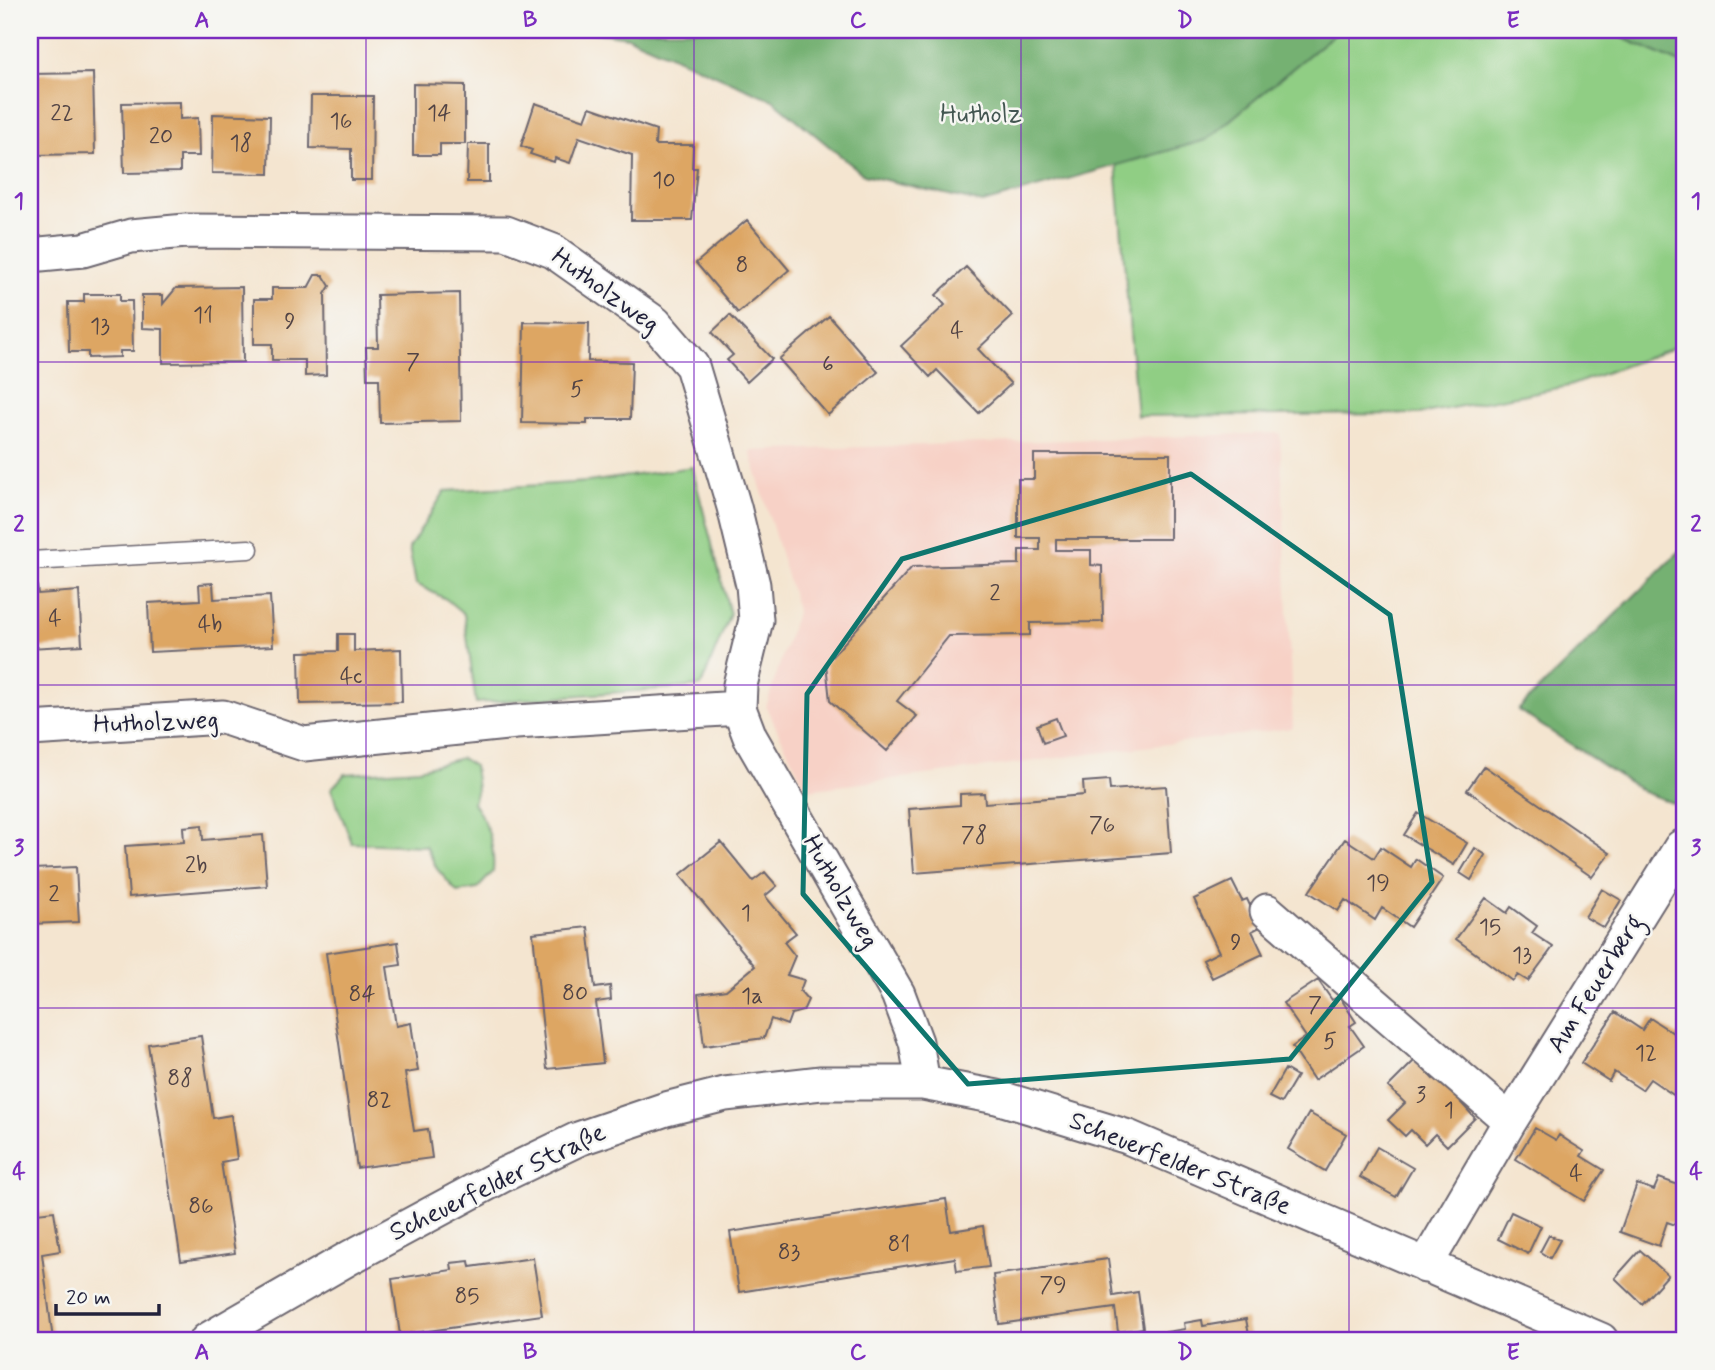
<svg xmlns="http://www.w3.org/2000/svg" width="1715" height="1370" font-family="Mynerve,sans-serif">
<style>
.built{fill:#f7d1c6}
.green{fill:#90ce84;stroke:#597860;stroke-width:2}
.forest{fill:#74b172;stroke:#4b6a56;stroke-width:2}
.building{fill:#dda663}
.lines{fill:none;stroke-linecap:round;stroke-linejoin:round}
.lane-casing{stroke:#6c666f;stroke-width:21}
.street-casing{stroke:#6c666f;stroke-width:37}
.lane{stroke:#fff;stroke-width:18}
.street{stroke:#fff;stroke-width:33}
.marked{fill:none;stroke:#0f766e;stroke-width:5;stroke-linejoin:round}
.grid{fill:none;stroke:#7b2cbf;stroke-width:2;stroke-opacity:0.55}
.labels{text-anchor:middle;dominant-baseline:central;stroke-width:5;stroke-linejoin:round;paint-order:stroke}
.number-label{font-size:23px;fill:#514345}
.park-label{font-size:26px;fill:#435651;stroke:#f6f6f2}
.street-label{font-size:26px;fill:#22223b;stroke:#f6f6f2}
.neatline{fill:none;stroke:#7b2cbf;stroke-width:2.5}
.grid-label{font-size:23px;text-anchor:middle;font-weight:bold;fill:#7b2cbf}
</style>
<rect width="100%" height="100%" fill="#f6f6f2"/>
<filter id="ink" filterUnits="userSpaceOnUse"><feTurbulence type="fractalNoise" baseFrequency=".0143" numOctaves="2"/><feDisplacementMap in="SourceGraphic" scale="14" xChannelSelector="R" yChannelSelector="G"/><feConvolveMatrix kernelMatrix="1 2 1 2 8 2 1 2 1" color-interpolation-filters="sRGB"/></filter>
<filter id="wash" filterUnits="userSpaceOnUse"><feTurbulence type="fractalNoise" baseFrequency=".00686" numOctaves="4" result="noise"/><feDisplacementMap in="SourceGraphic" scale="28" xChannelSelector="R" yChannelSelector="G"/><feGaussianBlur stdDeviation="1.57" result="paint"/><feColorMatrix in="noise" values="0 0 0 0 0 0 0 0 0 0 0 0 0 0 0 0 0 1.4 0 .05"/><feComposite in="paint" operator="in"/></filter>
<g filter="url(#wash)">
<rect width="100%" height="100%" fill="#f4e5d0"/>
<path class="built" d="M1280,433L1293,728L807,790L766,707L797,610L750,451Z"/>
<path class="green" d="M1339,30H1604L1685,65V344L1569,386L1419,414L1137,416L1116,165L1206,139Z
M692,467L730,614L701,686L476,703L464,614L446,599L416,584L409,548L445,491L588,482Z
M461,758L474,766L477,789L473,803C488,824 495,845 493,872L477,889L457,892L437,869L426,846L352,843L331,789L345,774L419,769Z"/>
<path class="forest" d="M577,30H1339L1206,140L983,203L864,175L773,100L628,37Z
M1604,30H1685V65Z
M1685,546V808L1644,792L1518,710Z"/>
<g id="blocks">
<path class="building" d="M93,73L95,154L30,155V74Z
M413,84L465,85V144H440V155H413Z
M311,96H373L372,180H351V149L310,148Z
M180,102V119L198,118L199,156H180V172L124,173L122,103Z
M535,103L585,120L590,107L656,130L655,145H693L692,168H697L692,220H631L632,155L579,137L570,163L555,158L554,162L530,154L532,150L521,146Z
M213,114L270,116L269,174L212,173Z
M468,144H489V182H467Z
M747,220L789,270L738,313L696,263Z
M966,267L1013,316L978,349L1011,384L979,413L937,370L930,377L901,346L945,305L936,295Z
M315,275H323L330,286L325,294L326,375L305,376V360H272V344H254V299H272V288H308Z
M242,287L243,362L163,363V329L142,328V295H163V304L176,288Z
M459,293L461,421L380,423L379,379H367L366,347H378L377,295Z
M84,294H120V301H132L133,351H120V357L88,358V352H69L68,302H84Z
M730,315L772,359L747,382L727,360L733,355L712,332Z
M829,316L878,372L828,415L779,359Z
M524,322L589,323L588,361L632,362L630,419H587V424L522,423Z
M1034,454H1170V539H1056V550H1091V565L1102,566L1103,622L1030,623V635L949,636L897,701L917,716L887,751L830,701L826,663L912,567L1019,564V550H1040V538H1018V479H1034Z
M36,577L38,594L79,591L82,645L30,648V578Z
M213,583L214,599L270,596L273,646L150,652L148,603L200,600L199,584Z
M338,634H354V651L401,649L402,702L300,704L299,652L338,651Z
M1056,718L1063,736L1043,743L1037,725Z
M1484,766L1610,853L1592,877L1467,790Z
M1109,780L1110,790L1166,786L1171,853L914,873L909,809L960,805V794L984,793L985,803L1084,795L1083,782Z
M1418,813L1467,843L1454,865L1404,835Z
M202,825L203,840L263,835L267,886L129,897L125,846L184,842L183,827Z
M1345,839L1374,858L1381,847L1411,867L1416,859L1443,878L1410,927L1382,908L1375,920L1345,900L1338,911L1309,892Z
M721,842L753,881L765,872L777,886L765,896L796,933L784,942L795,956L787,975L804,980L800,991L808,1000L803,1011L791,1014L787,1025L771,1019L764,1038L704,1046L698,994L726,990L755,966L680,875Z
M1475,848L1486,855L1471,880L1460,873Z
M32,855L33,869L76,867L79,922L30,924V856Z
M1232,881L1242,901L1247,899L1260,927L1252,931L1263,954L1212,978L1203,960L1219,952L1194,899Z
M1602,889L1621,900L1604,928L1585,917Z
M1486,898L1507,913L1511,907L1537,926L1532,933L1553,947L1528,981L1518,975L1513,981L1456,939Z
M588,927L595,988L610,986L611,1000L596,1002L603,1063L547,1069L533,933Z
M398,942L401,965L387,967L396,1026L411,1023L418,1071L405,1073L414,1131L428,1129L432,1158L357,1168L326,953Z
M1318,980L1332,1000L1339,996L1356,1022L1350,1026L1364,1046L1314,1080L1292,1047L1306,1037L1283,1003Z
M1615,1012L1642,1030L1650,1018L1678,1036L1685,1025V1087L1678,1098L1650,1079L1642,1090L1614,1072L1609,1081L1581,1063Z
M201,1036L213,1118L231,1115L237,1159L221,1162L235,1253L181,1261L148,1044Z
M1415,1060L1433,1079L1438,1074L1464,1101L1461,1103L1475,1118L1447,1146L1435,1134L1425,1144L1411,1130L1405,1136L1388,1120L1405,1103L1388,1087Z
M1285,1069L1297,1076L1281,1103L1269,1097Z
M1309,1113L1346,1134L1325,1171L1288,1149Z
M1535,1128L1556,1140L1559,1135L1571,1143L1584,1151L1581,1156L1604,1170L1584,1201L1516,1159Z
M1377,1147L1413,1168L1396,1197L1360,1177Z
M1685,1175V1228L1667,1222L1659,1246L1620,1232L1637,1184L1654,1190L1659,1178L1681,1186Z
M30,1177L37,1213L54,1211L60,1251L42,1254L53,1340H30Z
M946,1199L951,1231L983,1226L989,1267L957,1271L955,1258L739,1292L730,1232Z
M1511,1212L1541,1226L1528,1254L1498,1239Z
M1549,1235L1560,1240L1550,1258L1540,1252Z
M1640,1250L1668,1275L1642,1304L1615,1278Z
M533,1258L542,1315L400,1335L392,1279L452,1270L451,1263L469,1261L470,1267Z
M1108,1259L1113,1296L1138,1292L1143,1328L1118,1332L1115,1308L999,1324L993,1275Z
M1246,1319L1250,1340H1149L1148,1335L1185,1329L1184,1323L1202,1320L1203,1326Z"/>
</g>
</g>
<g filter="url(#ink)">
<use href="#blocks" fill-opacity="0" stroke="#6c666f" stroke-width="2"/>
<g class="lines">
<g class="lane-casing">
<path id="lane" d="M30,561L249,549"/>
</g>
<g class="street-casing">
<path id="street" d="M30,255L83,250L131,236L186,231L506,233L553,251L655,323L692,366L734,507L753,585L756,620L740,685L739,708L750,737L898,994L916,1042L923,1083
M30,729L223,717L304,744L516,722L739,708
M1267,911L1510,1121
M1425,1266L1510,1121L1681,847
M207,1340L349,1258L503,1175L578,1139L666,1109L725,1094L821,1083H923L997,1097L1128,1137L1601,1340"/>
</g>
<use href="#lane" class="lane"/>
<use href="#street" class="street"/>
</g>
</g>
<path class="marked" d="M1191,474L1390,615L1432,882L1290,1059L968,1084L803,894L807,694L902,559Z"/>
<path class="grid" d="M366,30V1340M694,30V1340M1021,30V1340M1349,30V1340M30,362H1685M30,685H1685M30,1008H1685"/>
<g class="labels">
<g class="number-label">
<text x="62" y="114">22</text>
<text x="439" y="114">14</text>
<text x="341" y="122">16</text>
<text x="161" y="137">20</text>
<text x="241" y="144">18</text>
<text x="664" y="181">10</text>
<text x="742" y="266">8</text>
<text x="203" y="316">11</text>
<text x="290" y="322">9</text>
<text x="100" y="327">13</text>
<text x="957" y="331">4</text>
<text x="413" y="363">7</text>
<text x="828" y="365">6</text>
<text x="577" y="390">5</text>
<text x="995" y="594">2</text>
<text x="55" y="619">4</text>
<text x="210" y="625">4b</text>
<text x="351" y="677">4c</text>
<text x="1102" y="826">76</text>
<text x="974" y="836">78</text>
<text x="196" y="866">2b</text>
<text x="1378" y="884">19</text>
<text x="54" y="895">2</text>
<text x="746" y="914">1</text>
<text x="1490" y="928">15</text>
<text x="1236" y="943">9</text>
<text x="1522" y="956">13</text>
<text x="575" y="994">80</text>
<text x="362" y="995">84</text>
<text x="752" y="997">1a</text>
<text x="1315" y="1006">7</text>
<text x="1330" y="1042">5</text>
<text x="1646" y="1054">12</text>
<text x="180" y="1079">88</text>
<text x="1421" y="1096">3</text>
<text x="379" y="1101">82</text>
<text x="1449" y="1111">1</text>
<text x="1576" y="1174">4</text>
<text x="201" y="1207">86</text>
<text x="899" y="1245">81</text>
<text x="789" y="1253">83</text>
<text x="1053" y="1286">79</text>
<text x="467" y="1297">85</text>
</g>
<g class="park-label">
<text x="981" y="115">Hutholz</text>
</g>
<g class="street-label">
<text transform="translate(605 291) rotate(36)">Hutholzweg</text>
<text transform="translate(156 723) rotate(-2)">Hutholzweg</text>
<text transform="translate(840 892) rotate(60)">Hutholzweg</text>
<text transform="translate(1596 984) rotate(-58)">Am Feuerberg</text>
<text transform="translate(1180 1164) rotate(22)">Scheuerfelder Straße</text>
<text transform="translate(498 1183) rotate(-26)">Scheuerfelder Straße</text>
</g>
</g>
<rect width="1715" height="1370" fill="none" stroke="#f6f6f2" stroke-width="77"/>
<path d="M56 1304v10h103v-10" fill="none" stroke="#22223b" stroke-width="3.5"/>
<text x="66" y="1304" font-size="21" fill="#22223b" stroke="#f6f6f2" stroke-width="5" paint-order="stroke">20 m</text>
<rect x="38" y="38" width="1638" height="1294" class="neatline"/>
<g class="grid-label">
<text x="202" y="27">A</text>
<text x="530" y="27">B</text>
<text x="858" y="27">C</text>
<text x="1185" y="27">D</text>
<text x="1513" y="27">E</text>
<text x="19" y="208">1</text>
<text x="1696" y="208">1</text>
<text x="19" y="531">2</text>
<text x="1696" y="531">2</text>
<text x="19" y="855">3</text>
<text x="1696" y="855">3</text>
<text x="19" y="1178">4</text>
<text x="1696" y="1178">4</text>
<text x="202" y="1359">A</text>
<text x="530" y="1359">B</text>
<text x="858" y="1359">C</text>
<text x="1185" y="1359">D</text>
<text x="1513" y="1359">E</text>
</g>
</svg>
